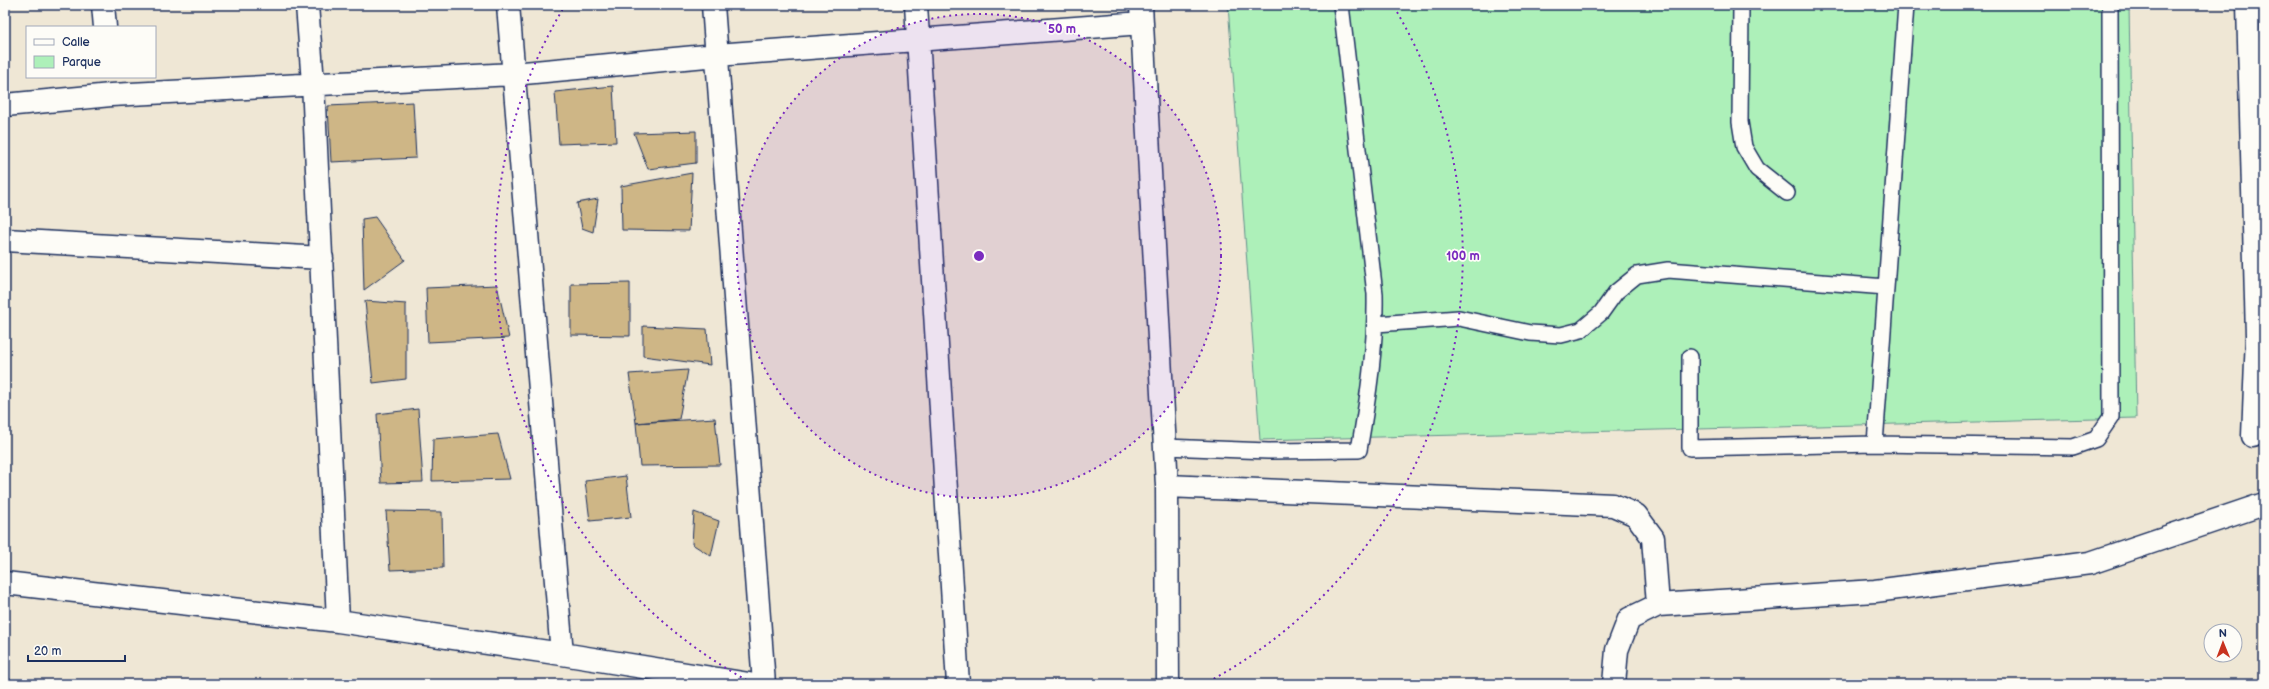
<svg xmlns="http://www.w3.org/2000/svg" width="2269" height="689" font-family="'Balsamiq Sans',sans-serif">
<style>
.green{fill:#adf0b9;stroke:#64908c}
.building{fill:#ceb686;stroke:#1b2f5e}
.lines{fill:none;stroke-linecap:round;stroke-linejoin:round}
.service-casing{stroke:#1b2f5e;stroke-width:18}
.minor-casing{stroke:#1b2f5e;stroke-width:25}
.service{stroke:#fdfcf7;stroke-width:15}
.minor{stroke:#fdfcf7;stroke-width:22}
.ring{fill:none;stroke:#7b2cbf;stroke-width:2;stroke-dasharray:2 4}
.centre{fill:#7b2cbf;stroke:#fdfcf7;stroke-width:2}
.ring-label{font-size:12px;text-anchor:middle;font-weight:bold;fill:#7b2cbf;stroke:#fdfcf7;stroke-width:3.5;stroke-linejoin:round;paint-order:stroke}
</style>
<rect width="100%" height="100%" fill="#efe7d5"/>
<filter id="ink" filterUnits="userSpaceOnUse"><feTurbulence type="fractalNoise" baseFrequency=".025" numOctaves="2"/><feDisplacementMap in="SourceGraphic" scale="8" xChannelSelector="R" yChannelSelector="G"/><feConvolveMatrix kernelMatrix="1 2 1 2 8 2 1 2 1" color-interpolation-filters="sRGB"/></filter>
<g filter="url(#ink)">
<path class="green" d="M1228,5H2129L2136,418L1260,440Z"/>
<path class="building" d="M613,86L616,142L559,144L555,92Z
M413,102L416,158L331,162L328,106Z
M696,131V163L648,169L634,133Z
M692,173L689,231L622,230L621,186Z
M598,199L593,232L582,228L577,203Z
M375,217L405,260L364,290L362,219Z
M630,283V336L571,335V284Z
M497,285L509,338L428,342L426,288Z
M365,301L406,304V379L373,383Z
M643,326L707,329L710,365L643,356Z
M688,370L679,419L636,423L629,374Z
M418,409L423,482L381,483L377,414Z
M715,418L720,465L640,466L636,423Z
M498,434L510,479L432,481L433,439Z
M626,476L631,517L590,521L585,481Z
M386,511L442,512L443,568L390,570Z
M694,512L719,521L711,556L692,544Z"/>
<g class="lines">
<g class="service-casing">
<path id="service" d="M1741,5L1740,122L1744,147L1757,169L1787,193
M1376,324L1459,318L1530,333L1561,335L1581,330L1601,313L1616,292L1637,275L1668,270L1886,287
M1690,357V448L1875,444L2073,447L2096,439L2111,417L2110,5
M1875,444L1906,5
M1165,447L1268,451L1359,450C1368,398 1376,347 1375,294L1341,5"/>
</g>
<g class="minor-casing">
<path id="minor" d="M103,5L105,27
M307,5L313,83L338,621
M508,5L562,654
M713,5L764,684
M916,5L958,684
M1141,5L1167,486L1168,684
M2248,5L2257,336L2264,337
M5,105L111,95L513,74L717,55L1142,23
M5,240L322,258
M2253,436L2257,336
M1167,486L1613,505L1636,515L1653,538L1658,605
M5,583L338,621L562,654L749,684
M1614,684L1617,650L1629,619L1658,605L1875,591L2090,563L2264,504"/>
</g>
<use href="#service" class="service"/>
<use href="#minor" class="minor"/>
</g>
</g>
<circle cx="979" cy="256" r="242" fill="#7b2cbf" fill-opacity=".12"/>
<g class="ring">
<circle cx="979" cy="256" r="242"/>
<path d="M752 683A484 484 0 0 1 564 7M1394 7A484 484 0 0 1 1206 683"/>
</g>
<circle cx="979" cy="256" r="6" class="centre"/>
<g class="ring-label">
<text x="1062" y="33">50 m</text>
<text x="1463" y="260">100 m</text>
</g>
<rect width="2269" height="689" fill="none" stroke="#fdfcf7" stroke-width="20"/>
<rect x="10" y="10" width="2249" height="669" fill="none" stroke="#1b2f5e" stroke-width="1.5" filter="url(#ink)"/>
<rect x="26" y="26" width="130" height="52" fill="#fdfcf7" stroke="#a3aaba"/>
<rect x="34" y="39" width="20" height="6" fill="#fdfcf7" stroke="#a3aaba"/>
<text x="62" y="46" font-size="12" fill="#1b2f5e">Calle</text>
<rect x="34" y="56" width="20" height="12" fill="#adf0b9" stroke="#a3aaba"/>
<text x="62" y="66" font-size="12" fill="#1b2f5e">Parque</text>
<g transform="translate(2223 643) rotate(359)"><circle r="19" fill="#fdfcf7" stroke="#a3aaba"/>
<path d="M0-3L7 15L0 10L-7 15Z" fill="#c8321e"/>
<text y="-6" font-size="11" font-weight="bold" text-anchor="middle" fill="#1b2f5e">N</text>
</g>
<path d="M28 655v6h97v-6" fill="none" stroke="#1b2f5e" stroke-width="2"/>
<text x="34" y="655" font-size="12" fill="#1b2f5e" stroke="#fdfcf7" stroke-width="3" paint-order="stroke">20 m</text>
</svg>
